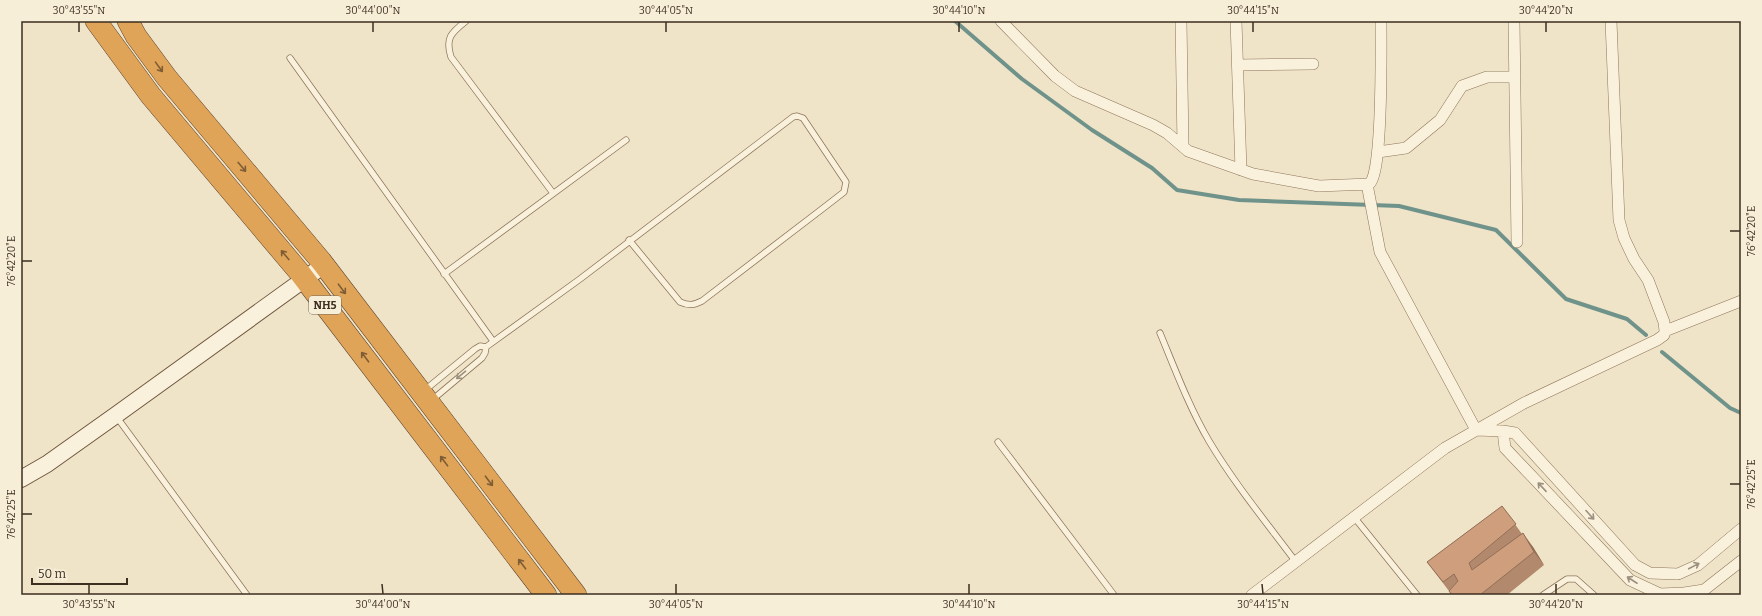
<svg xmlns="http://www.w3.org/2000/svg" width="1762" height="616" font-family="Bitter,serif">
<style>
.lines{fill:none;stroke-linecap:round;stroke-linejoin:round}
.stream{stroke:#6f938a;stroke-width:4}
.lane-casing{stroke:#8d765c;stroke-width:7}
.street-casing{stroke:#8d765c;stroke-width:12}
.secondary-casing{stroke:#6f573f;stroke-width:18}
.highway-casing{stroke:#5b4430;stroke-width:22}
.lane{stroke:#faf1dc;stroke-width:5.5}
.street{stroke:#faf1dc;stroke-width:11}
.secondary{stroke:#faf1dc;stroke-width:16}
.highway{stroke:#e0a458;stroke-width:21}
.wall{fill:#b2896c}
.shaded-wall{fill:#916f58}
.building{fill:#cf9f7d;stroke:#916f58}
.oneway{stroke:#7e5d36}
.oneway2{stroke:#9c907e}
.ticks{fill:none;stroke:#3d2e20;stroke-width:1.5}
.labels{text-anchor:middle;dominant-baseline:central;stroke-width:3;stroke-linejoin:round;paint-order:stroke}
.shield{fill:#f7eed8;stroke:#756857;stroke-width:1}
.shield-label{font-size:11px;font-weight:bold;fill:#3d2e20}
.neatline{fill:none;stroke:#3d2e20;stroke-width:1.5}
.ticks-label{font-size:10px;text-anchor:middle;fill:#3d2e20}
</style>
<rect width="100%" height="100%" fill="#f0e4c8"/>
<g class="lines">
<path class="stream" d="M955,21L1022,79L1092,130L1152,168L1177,190L1239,200L1399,206L1496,230L1566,299L1627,319L1646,335
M1662,352L1730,408L1741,413"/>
<g class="lane-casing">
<path id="lane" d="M466,21C451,33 445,38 451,57L553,193
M290,58L493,341
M444,274L626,140
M1160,333C1175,369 1189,407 1209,441C1234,483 1266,522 1296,562
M425,390L475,349L480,346L486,347L580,279L793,117L797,116L803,118L846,182L844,192L826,206L702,301C694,305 689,306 680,302L629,240
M432,400L482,358L485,353L486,347
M116,416L247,595
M998,442L1114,595
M1354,517L1417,595
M1543,595L1567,579H1576L1594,595"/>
</g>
<g class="street-casing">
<path id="street" d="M1001,21L1055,76L1075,91L1153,125L1167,133L1188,151L1253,174L1319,186L1369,184C1383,177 1381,42 1381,21
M1181,21L1183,146
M1236,21L1241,170
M1514,21L1517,242
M1238,65L1313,64
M1378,152L1406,148L1440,120L1462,86L1487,77H1515
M1367,184L1380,252L1476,430L1503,431L1515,433L1635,565L1650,573L1678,574L1698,565L1741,529
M1665,331L1741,301
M1503,431L1505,448L1630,580L1660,594L1684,593L1704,590L1741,561
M1252,595L1445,448L1524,403L1657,340L1664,335L1665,331L1664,322L1648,280L1634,259L1624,238L1619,220L1611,21"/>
</g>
<g class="secondary-casing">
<path id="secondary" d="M21,479L47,464L116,415L324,265"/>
</g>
<g class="highway-casing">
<path id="highway" d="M96,21L151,96L300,273L546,595
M128,21L136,36L167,78L321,261L576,595"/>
</g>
<use href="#lane" class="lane"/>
<use href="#street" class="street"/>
<use href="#secondary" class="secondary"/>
<use href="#highway" class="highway"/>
</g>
<path class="wall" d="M1502,506L1522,534L1533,547L1544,565L1507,595H1452L1427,562Z"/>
<path class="shaded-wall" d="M1523,533L1533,547L1544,565L1534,552Z"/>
<path class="building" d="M1502,506L1516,524L1469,563L1472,570L1523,533L1534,552L1480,595H1452L1449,591L1458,581L1454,574L1443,582L1427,562Z"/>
<defs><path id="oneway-shaft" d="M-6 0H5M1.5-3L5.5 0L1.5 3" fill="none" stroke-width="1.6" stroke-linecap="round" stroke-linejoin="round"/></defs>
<g class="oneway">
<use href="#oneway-shaft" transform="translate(159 67) rotate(54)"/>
<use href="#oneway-shaft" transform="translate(242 167) rotate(50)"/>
<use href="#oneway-shaft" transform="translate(285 255) rotate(-130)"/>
<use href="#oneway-shaft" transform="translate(342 289) rotate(53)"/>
<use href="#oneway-shaft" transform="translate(365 357) rotate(-127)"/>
<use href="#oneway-shaft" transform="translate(444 461) rotate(-127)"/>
<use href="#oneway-shaft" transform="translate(489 481) rotate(53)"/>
<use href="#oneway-shaft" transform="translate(522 564) rotate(-127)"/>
</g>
<g class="oneway2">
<use href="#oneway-shaft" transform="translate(461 375) rotate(140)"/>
<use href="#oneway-shaft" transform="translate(1542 487) rotate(-133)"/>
<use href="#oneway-shaft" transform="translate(1590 515) rotate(48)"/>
<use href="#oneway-shaft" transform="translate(1694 566) rotate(-28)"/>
<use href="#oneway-shaft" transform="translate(1632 580) rotate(-147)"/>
</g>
<path class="ticks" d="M79,22V32M373,22V32M666,22V32M959,22V32M1253,22V32M1546,22V32M1730,231H1740M22,261H32M1730,484H1740M22,514H32M89,584V594M382,584L383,594M676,584V594M969,584V594M1262,584L1263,594M1556,584V594"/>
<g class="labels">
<rect class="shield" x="309" y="296" width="32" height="18" rx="3"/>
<g class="shield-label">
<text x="325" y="305">NH5</text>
</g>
</g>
<rect width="1762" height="616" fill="none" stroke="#f7eed8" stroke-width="44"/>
<path d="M32 578v6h95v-6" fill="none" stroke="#3d2e20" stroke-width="2"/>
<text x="38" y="578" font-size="12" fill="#3d2e20" stroke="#f7eed8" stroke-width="3" paint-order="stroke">50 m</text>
<rect x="22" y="22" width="1718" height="572" class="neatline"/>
<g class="ticks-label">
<text x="79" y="14">30°43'55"N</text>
<text x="373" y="14">30°44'00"N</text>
<text x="666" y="14">30°44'05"N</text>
<text x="959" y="14">30°44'10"N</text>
<text x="1253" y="14">30°44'15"N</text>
<text x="1546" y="14">30°44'20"N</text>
<text transform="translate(1751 231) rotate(-90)" y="4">76°42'20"E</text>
<text transform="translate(11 261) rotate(-90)" y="4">76°42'20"E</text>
<text transform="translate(1751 484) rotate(-90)" y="4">76°42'25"E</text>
<text transform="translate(11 514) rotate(-90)" y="4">76°42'25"E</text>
<text x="89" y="608">30°43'55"N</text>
<text x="383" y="608">30°44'00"N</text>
<text x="676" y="608">30°44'05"N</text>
<text x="969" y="608">30°44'10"N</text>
<text x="1263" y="608">30°44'15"N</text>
<text x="1556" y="608">30°44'20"N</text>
</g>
</svg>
